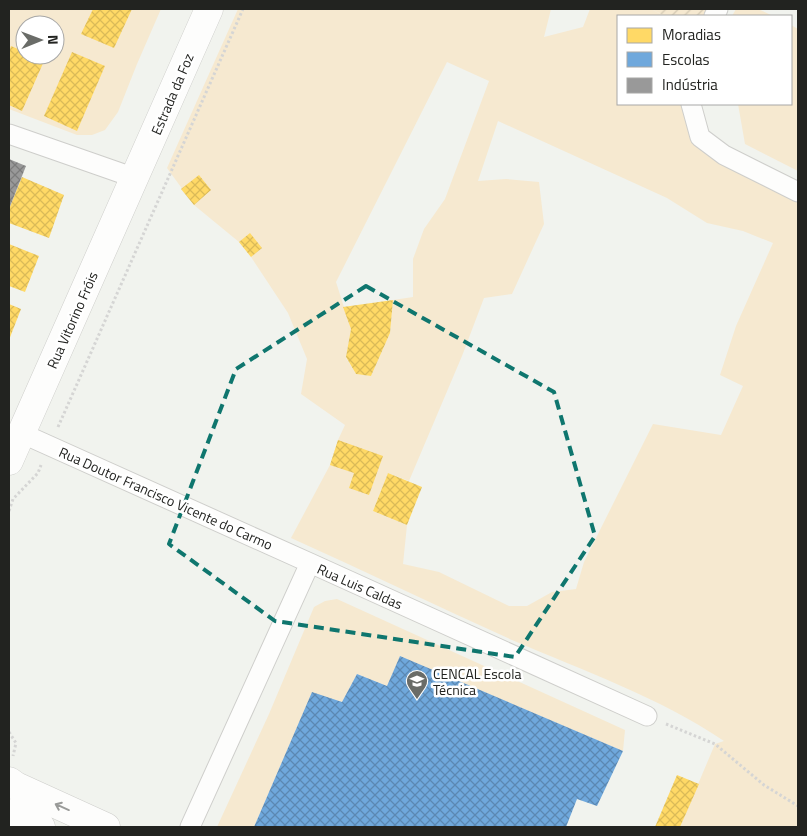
<svg xmlns="http://www.w3.org/2000/svg" width="807" height="836" font-family="'Titillium Web',sans-serif">
<style>
.green{fill:#f6e9d0;fill-rule:evenodd}
.garden{fill:url(#garden-furrows)}
.homes{fill:url(#homes-cross-hatch)}
.schools{fill:url(#schools-cross-hatch)}
.industry{fill:url(#industry-cross-hatch)}
.lines{fill:none;stroke-linecap:round;stroke-linejoin:round}
.street-casing{stroke:#cececb;stroke-width:21}
.secondary-casing{stroke:#cececb;stroke-width:29}
.primary-casing{stroke:#cececb;stroke-width:29}
.path{stroke:#d5d5d4;stroke-width:3;stroke-dasharray:2.5 2.5;stroke-linecap:butt}
.street{stroke:#fdfdfc;stroke-width:19}
.secondary{stroke:#fdfdfc;stroke-width:28}
.primary{stroke:#fdfdfc;stroke-width:28}
.oneway{stroke:#9a9b99}
.marked{fill:none;stroke:#0f766e;stroke-width:4;stroke-dasharray:10 6;stroke-linejoin:round}
.labels{text-anchor:middle;dominant-baseline:central;stroke-width:5;stroke-linejoin:round;paint-order:stroke}
.street-label{font-size:14px;fill:#222320;stroke:#fff}
.poi-label{font-size:14px;fill:#222320;stroke:#fff;text-anchor:start}
</style>
<defs>
<pattern id="garden-furrows" width="10" height="10" patternUnits="userSpaceOnUse" patternTransform="scale(1.25)"><rect width="10" height="10" fill="#f6e9d0"/><path d="M-1 1l2-2M0 10L10 0M9 11l2-2" fill="none" stroke="#d3c8b2"/></pattern>
<pattern id="homes-cross-hatch" width="8" height="8" patternUnits="userSpaceOnUse" patternTransform="scale(1.25)"><rect width="8" height="8" fill="#ffd966"/><path d="M0 0l8 8M0 8l8-8" fill="none" stroke="#daba58"/></pattern>
<pattern id="schools-cross-hatch" width="8" height="8" patternUnits="userSpaceOnUse" patternTransform="scale(1.25)"><rect width="8" height="8" fill="#6fa8dc"/><path d="M0 0l8 8M0 8l8-8" fill="none" stroke="#5b88b2"/></pattern>
<pattern id="industry-cross-hatch" width="8" height="8" patternUnits="userSpaceOnUse" patternTransform="scale(1.25)"><rect width="8" height="8" fill="#999"/><path d="M0 0l8 8M0 8l8-8" fill="none" stroke="#7c7c7c"/></pattern>
</defs>
<rect width="100%" height="100%" fill="#f1f3ee"/>
<path class="green" d="M9,9H161L137,64L118,112L105,130L92,135H77L9,109ZM25,25H55V55H25Z
M238,9H551L544,37L583,27L590,9H651L665,16H618V104H691L701,137L798,192V827H680L715,744L724,741C659,697 584,671 512,640C438,607 365,571 291,538L330,465L338,440L345,425L301,394L307,359L288,313L251,257L239,242L194,205L167,168ZM447,62L489,81L445,199L424,229L413,259V297L393,300L390,333L371,376L356,374L346,358L351,329L336,282ZM498,121L667,198L707,223L743,231L773,243L736,326L720,375L743,386L721,435L653,424L584,562L576,589L552,592L527,606H509L439,572L403,564L407,525L373,511L388,473L409,481L462,356L484,298L512,294L544,224L539,182L506,179L478,181Z
M736,9H758L773,16H732Z
M791,25L798,29V171L745,144L738,104H791Z
M337,599L625,730L623,751L400,657L387,686L357,674L342,702L312,693L254,827H217L269,714L314,607L325,601Z"/>
<path class="garden" d="M651,9H719L716,16H665Z"/>
<path class="homes" d="M93,9H132L114,48L81,34Z
M11,46L25,52V55H31L44,61L22,111L9,105V52Z
M72,52L105,66L77,131L44,116Z
M199,175L211,190L194,205L181,189Z
M22,177L64,195L49,238L9,223V209Z
M250,233L262,248L251,257L239,242Z
M9,244L39,256L25,292L9,286Z
M393,300L390,333L371,376L356,374L346,357L351,329L343,307Z
M9,304L21,309L9,340Z
M338,440L383,456L369,495L349,488L354,473L330,465Z
M388,473L422,487L407,525L373,511Z
M677,775L699,784L680,827H655Z"/>
<path class="schools" d="M400,656L623,751L597,806L577,799L566,827H254L312,692L342,702L357,674L387,686Z"/>
<path class="industry" d="M9,159L26,166L9,209Z"/>
<g class="lines">
<g class="street-casing">
<path id="street" d="M714,16L718,9
M691,104L700,137L724,155L798,192
M9,134L135,178
M21,433L310,563
M190,827L310,563L647,716"/>
</g>
<g class="secondary-casing">
<path id="secondary" d="M9,461L209,9"/>
</g>
<g class="primary-casing">
<path id="primary" d="M9,781L16,786L106,827
M9,813L41,827"/>
</g>
<path class="path" d="M58,427L243,9
M9,511L13,499L38,473L41,465
M666,724L715,744L764,785L798,806
M9,732L16,743L13,756"/>
<use href="#street" class="street"/>
<use href="#secondary" class="secondary"/>
<use href="#primary" class="primary"/>
</g>
<defs><path id="oneway-shaft" d="M-6 0H5M1.5-3L5.5 0L1.5 3" fill="none" stroke-width="1.6" stroke-linecap="round" stroke-linejoin="round" transform="scale(1.25)"/></defs>
<use class="oneway" href="#oneway-shaft" transform="translate(62 807) rotate(-156)"/>
<path class="marked" d="M366,286L554,392L595,536L515,657L275,621L169,544L236,369Z"/>
<defs>
<g id="school-pin" transform="scale(1.125)"><path d="M0 17L-7.5 6A9.5 9.5 0 1 1 7.5 6Z" fill="#6a6c68" stroke="#fff"/><path d="M0-5L7-2L0 1L-7-2ZM-4 1L0 2.5L4 1V4Q0 6-4 4Z" fill="#fff"/></g>
</defs>
<g fill-rule="evenodd">
<use href="#school-pin" x="417" y="681"/>
</g>
<g class="labels">
<g class="street-label">
<text transform="translate(172 94) rotate(-67)">Estrada da Foz</text>
<text transform="translate(72 320) rotate(-66)">Rua Vitorino Fróis</text>
<text transform="translate(166 498) rotate(24)">Rua Doutor Francisco Vicente do Carmo</text>
<text transform="translate(360 586) rotate(24)">Rua Luis Caldas</text>
</g>
<g class="poi-label">
<text x="433" y="673">CENCAL Escola<tspan x="433" dy="16">Técnica</tspan></text>
</g>
</g>
<rect width="807" height="836" fill="none" stroke="#222320" stroke-width="20"/>
<rect x="617" y="15" width="175" height="90" fill="#ffffff" stroke="#a7a7a6"/>
<rect x="627" y="28" width="25" height="15" fill="#ffd966" stroke="#a7a7a6"/>
<text x="662" y="40" font-size="15" fill="#222320">Moradias</text>
<rect x="627" y="52" width="25" height="15" fill="#6fa8dc" stroke="#a7a7a6"/>
<text x="662" y="65" font-size="15" fill="#222320">Escolas</text>
<rect x="627" y="78" width="25" height="15" fill="#999999" stroke="#a7a7a6"/>
<text x="662" y="90" font-size="15" fill="#222320">Indústria</text>
<g transform="translate(40 40) rotate(89)"><circle r="24" fill="#ffffff" stroke="#a7a7a6"/>
<path d="M0-4L9 19L0 12L-9 19Z" fill="#6a6c68"/>
<text y="-8" font-size="14" font-weight="bold" text-anchor="middle" fill="#222320">N</text>
</g>
</svg>
